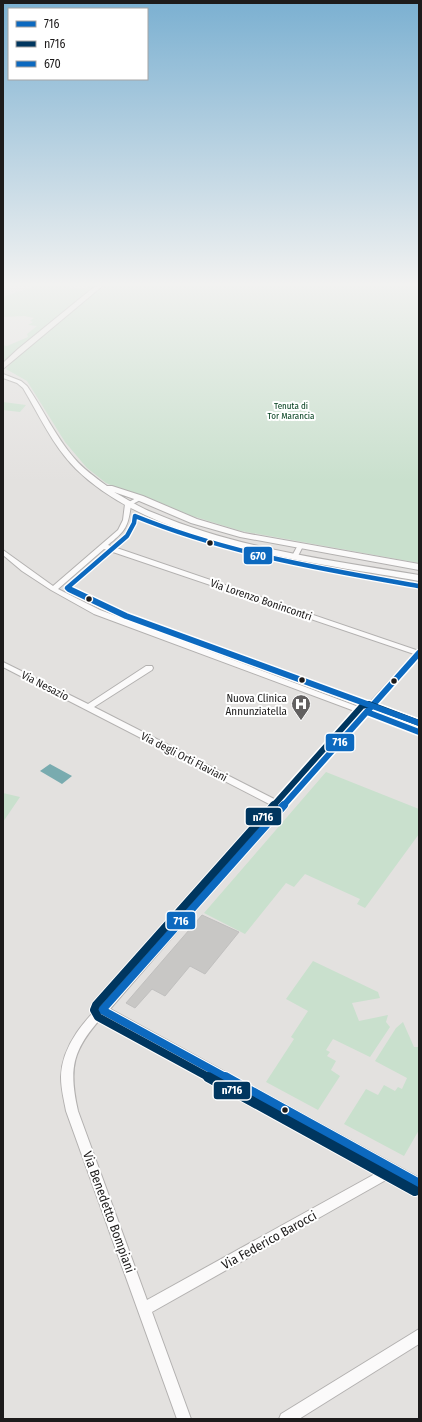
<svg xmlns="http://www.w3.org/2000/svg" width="422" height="1422" font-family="'Fira Sans Condensed',sans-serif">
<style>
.green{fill:#c9e0cd}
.water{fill:#79abaf}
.building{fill:#c8c7c5;stroke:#c1c0bf}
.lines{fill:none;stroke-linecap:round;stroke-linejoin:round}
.minor-casing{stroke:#b3b1b0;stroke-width:2}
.tertiary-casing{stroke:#b3b1b0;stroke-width:2}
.secondary-casing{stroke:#b3b1b0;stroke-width:2}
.minor{fill:#fbfafa;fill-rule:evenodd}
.tertiary{fill:#fbfafa;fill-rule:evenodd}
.secondary{fill:#f1efed;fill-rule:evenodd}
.bus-1-far2-casing{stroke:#fff;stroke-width:9}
.bus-1-far1-casing{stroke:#fff;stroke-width:10}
.bus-1-casing{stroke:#fff;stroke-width:12}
.bus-2-far2-casing{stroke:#fff;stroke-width:9}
.bus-2-far1-casing{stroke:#fff;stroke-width:10}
.bus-2-casing{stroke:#fff;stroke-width:12}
.bus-3-far1-casing{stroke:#fff;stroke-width:7}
.bus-3-casing{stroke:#fff;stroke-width:9}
.bus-1-far2{stroke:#0c69bf;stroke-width:6}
.bus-1-far1{stroke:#0c69bf;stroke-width:8}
.bus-1{stroke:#0c69bf;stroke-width:10}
.bus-2-far2{stroke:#00365f;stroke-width:6}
.bus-2-far1{stroke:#00365f;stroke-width:8}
.bus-2{stroke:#00365f;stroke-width:10}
.bus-3-far1{stroke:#0c69bf;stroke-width:4.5}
.bus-3{stroke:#0c69bf;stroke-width:6}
.bus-dot{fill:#1d1b1b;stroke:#fff;stroke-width:1.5}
.labels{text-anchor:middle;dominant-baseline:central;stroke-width:4;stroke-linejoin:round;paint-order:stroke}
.far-park-label{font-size:9px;fill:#064220;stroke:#fff}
.street-label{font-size:11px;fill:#1d1b1b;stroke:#fff}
.poi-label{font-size:11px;fill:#1d1b1b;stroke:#fff;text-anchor:end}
.near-street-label{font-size:13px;fill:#1d1b1b;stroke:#fff}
.line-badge{stroke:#fff;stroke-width:1.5}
.badge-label{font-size:11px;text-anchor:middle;font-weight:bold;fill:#fff}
</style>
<rect width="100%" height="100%" fill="#e3e1df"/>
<path class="green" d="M44,283C56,283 66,288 79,288C87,289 92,283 100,283L45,326L3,363V345L7,346L28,337L27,334L37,326L28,325L33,322L30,321L34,318L24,316L3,317V297Z
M109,283H419V563L241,531L189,515L147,497L121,490L106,483L87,468L65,442L27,381L6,369L20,354L92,294Z
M3,402L26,405L20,412L3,410Z
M326,772L419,809V834L365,908L357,904L360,899L305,874L294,887L286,883L245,934L204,913Z
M3,793L20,797L3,822Z
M313,961L378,992L380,998L352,1003L359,1021L388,1015L386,1022L390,1027L370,1057L333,1039L326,1050L330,1052L327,1056L336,1061L331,1070L340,1076L318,1110L266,1082L294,1039L291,1037L308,1011L286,999Z
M403,1022L414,1047H419V1130L404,1156L344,1124L366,1089L378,1095L384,1085L395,1091L398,1087L402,1089L407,1078L375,1061L396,1028Z"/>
<path class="water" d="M50,764L72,776L62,784L40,771Z"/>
<path class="building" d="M202,915L239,932L205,974L190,966L165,996L152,989L135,1008L126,1003Z"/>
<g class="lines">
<g class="minor-casing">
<path id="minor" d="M140,496L142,497V499L131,505C128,528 125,531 108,545L419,651V658L371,711L419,729V735L367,715L284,808L110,1009L419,1178V1190L393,1176L152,1312L191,1419H177L66,1111C64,1100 61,1089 61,1077C62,1044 86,1019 108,997L275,807L3,667V662L88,704L146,666H152L153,668L152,670L94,707L280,802L360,713L94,614L51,590L22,571L3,555V550L53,586L118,530L123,520L125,504ZM104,549L414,654L364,709L100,610L58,589ZM103,1016L382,1170L147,1300L78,1111C68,1067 73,1049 103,1016Z
M300,544L303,546L298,556L297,557H293L292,556L298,545Z
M419,1329V1344L299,1419H279L281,1414Z"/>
</g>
<g class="tertiary-casing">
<path id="tertiary" d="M3,374L21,381L27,386C43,409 55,436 74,458C83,469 95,477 107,486H112L143,496L197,519L244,533L419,564V570L240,537L191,523L137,500L114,492C127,499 140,508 154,513C238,549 330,560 419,575V581C314,562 154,546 76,469C53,446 39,415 23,388L17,383L3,378Z"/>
</g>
<g class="secondary-casing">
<path id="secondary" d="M99,283H106L3,369V363L18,349Z"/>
</g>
<use href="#minor" class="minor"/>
<use href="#tertiary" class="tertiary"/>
<use href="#secondary" class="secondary"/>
<g class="bus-1-far2-casing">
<path id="bus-1-far2" d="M367,712L419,732
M283,806L419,653"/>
</g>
<g class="bus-1-far1-casing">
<path id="bus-1-far1" d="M102,1010L284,805
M102,1010L227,1078"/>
</g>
<g class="bus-1-casing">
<path id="bus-1" d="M225,1077L419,1184"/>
</g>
<g class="bus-2-far2-casing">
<path id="bus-2-far2" d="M273,806L362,706L369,704L419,723"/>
</g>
<g class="bus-2-far1-casing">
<path id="bus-2-far1" d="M210,1078L98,1017L94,1010L96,1005L274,805"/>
</g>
<g class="bus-2-casing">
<path id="bus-2" d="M208,1077L415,1191"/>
</g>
<g class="bus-3-far1-casing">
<path id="bus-3-far1" d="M71,590L67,588L127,536L134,523L135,516C226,553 321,569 418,586"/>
</g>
<g class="bus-3-casing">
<path id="bus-3" d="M69,589L126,616L419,723"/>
</g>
<use href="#bus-1-far2" class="bus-1-far2"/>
<use href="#bus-1-far1" class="bus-1-far1"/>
<use href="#bus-1" class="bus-1"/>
<use href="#bus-2-far2" class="bus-2-far2"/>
<use href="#bus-2-far1" class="bus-2-far1"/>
<use href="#bus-2" class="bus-2"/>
<use href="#bus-3-far1" class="bus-3-far1"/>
<use href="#bus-3" class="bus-3"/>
</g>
<linearGradient id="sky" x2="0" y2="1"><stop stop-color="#7bb0d1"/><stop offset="0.59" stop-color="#f2f2f1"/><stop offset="1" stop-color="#f2f2f1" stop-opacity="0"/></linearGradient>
<rect width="422" height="482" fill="url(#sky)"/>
<defs>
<g id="hospital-pin" transform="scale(1)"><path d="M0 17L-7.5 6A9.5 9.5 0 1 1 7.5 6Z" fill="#626060" stroke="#fff"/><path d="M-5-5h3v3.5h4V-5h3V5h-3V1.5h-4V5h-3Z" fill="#fff"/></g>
</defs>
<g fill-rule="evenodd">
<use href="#hospital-pin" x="301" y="704"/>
</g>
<g class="bus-dot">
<circle cx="210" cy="543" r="3.5"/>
<circle cx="89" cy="599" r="3.5"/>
<circle cx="302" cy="680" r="3.5"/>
<circle cx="394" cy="681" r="3.5"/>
<circle cx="285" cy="1110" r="3.5"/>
</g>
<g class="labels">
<g class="far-park-label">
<text x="291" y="406">Tenuta di<tspan x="291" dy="10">Tor Marancia</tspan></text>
</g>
<g class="street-label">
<text transform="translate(261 600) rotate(19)">Via Lorenzo Bonincontri</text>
<text transform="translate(45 686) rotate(27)">Via Nesazio</text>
<text transform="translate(184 757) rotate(27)">Via degli Orti Flaviani</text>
</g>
<g class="poi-label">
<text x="287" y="698">Nuova Clinica<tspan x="287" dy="13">Annunziatella</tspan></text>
</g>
<g class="near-street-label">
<text transform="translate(109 1212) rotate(70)">Via Benedetto Bompiani</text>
<text transform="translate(269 1240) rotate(-29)">Via Federico Barocci</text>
</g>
</g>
<g class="line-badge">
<rect x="243" y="546" width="30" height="19" rx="4" fill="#0c69bf"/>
<rect x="325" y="733" width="30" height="19" rx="4" fill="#0c69bf"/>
<rect x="245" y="807" width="37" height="19" rx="4" fill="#00365f"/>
<rect x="166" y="911" width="30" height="19" rx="4" fill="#0c69bf"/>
<rect x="213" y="1081" width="38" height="19" rx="4" fill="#00365f"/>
</g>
<g class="badge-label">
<text x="258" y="560">670</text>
<text x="340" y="746">716</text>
<text x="263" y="821">n716</text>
<text x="181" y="925">716</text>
<text x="232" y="1094">n716</text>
</g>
<rect width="422" height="1422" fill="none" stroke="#1d1b1b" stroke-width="8"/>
<rect x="8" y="8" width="140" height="72" fill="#ffffff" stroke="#a5a4a4"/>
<rect x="16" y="21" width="20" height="6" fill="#0c69bf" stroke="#a5a4a4"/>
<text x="44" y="28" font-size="12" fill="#1d1b1b">716</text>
<rect x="16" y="41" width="20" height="6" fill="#00365f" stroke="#a5a4a4"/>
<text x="44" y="48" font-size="12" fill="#1d1b1b">n716</text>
<rect x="16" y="61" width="20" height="6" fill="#0c69bf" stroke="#a5a4a4"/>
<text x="44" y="68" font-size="12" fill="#1d1b1b">670</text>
</svg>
